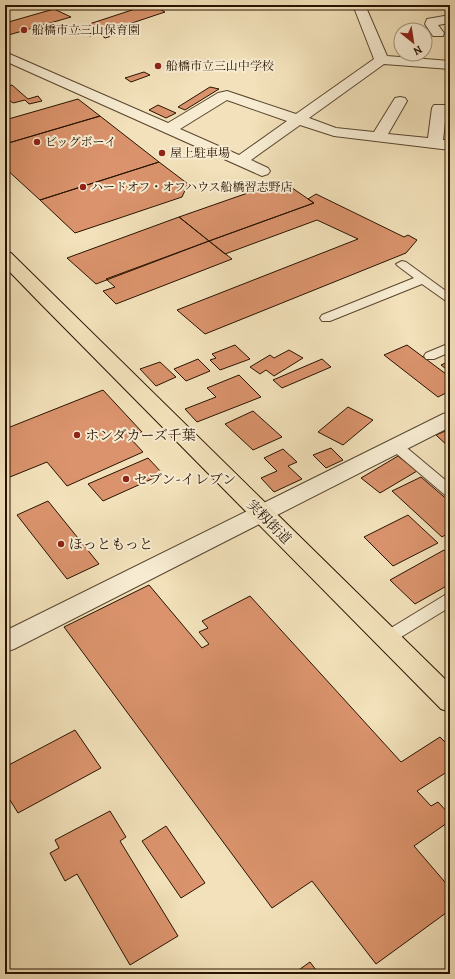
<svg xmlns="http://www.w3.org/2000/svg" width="455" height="979" font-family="Alegreya,'Noto Serif JP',serif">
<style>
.building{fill:#da936c;stroke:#281300}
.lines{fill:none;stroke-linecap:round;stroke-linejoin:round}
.service-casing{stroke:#5a462e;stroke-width:2}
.minor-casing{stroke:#5a462e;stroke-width:2}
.primary-casing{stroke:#281300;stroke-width:2}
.service{fill:#f7ecd2;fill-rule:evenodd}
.minor{fill:#f7ecd2;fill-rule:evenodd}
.primary{fill:#f2e1ba;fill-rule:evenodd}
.poi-dot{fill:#8f2418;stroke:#f7ecd2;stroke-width:1.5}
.labels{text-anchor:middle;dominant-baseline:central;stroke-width:4;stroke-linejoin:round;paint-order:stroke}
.far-poi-label{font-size:12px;fill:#281300;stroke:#f7ecd2;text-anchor:start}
.poi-label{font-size:14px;fill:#281300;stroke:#f7ecd2;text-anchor:start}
.street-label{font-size:14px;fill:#281300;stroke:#f7ecd2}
</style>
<rect width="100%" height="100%" fill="#f2e1ba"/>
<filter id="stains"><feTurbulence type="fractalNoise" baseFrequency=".005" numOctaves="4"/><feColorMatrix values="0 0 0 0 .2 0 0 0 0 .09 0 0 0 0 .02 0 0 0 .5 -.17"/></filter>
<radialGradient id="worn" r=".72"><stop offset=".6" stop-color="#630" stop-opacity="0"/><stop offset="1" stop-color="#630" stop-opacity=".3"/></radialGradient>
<path class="building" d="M131,5H143L145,7L152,5L165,12L123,26L131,30L105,38L99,33L90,36L77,28L135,9Z
M54,9L71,17L5,36V23Z
M144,72L150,75L131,82L125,78Z
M12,85L28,99L38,96L42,101L29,104L25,100L13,103L5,97V87Z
M210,87L219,89L185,110L178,107Z
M78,99L100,116L5,144V120Z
M158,105L176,113L166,118L149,110Z
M100,116L159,162L40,200L5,168V144Z
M159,162L188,184L182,197L75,233L40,200Z
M282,181L314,203L209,241L179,217Z
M316,194L404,237L408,235L417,240L406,253L205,334L177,310L358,239L317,220L225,254L209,241L314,203L308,199Z
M179,217L209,241L96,284L67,258Z
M209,241L232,259L116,304L103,291L115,287L106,279Z
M235,345L250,359L220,370L210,360L216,358L212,354Z
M407,345L450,377V391L438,397L384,355Z
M289,350L303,358L274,376L266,370L260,374L250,367L270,355L274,358Z
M198,359L210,371L186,381L174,369Z
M322,359L331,367L282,388L273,380Z
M450,361V372L441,365Z
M160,362L176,377L156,386L140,369Z
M239,375L261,397L197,422L185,409L216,397L207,388Z
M103,390L142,432L130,438L143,452L67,486L47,462L5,479V429Z
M348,407L373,420L343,445L318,432Z
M253,411L282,437L253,450L225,424Z
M450,429V448L436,435Z
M331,448L343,460L326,468L313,455Z
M283,449L297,462L288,466L302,479L274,492L261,478L277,471L264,458Z
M398,456L417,471L380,493L361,478Z
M148,458L163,474L103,501L88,484Z
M421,477L450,502V532L442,537L392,491Z
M48,501L99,564L67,579L17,515Z
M408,515L438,543L393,566L364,537Z
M444,550L450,555V584L415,604L390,580Z
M149,585L202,648L209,644L199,632L208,628L202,621L250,596L401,762L440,737L450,747V770L417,791L431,806L438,802L450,815V821L414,846L450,888V910L376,964L312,881L272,908L64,627Z
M75,730L101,768L18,813L5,792V767Z
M110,811L126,837L120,841L178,936L130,965L77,874L65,881L50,853L59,848L55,840Z
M166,826L205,883L181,898L142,841Z
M310,962L319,974H293Z"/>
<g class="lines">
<g class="service-casing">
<path id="service" d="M402,261L406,262L450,294V302L446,301L422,284L330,321H322L320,318L322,315L414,278L398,266L396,264Z
M450,343V352L434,359H426L424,356L426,353Z
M396,442L401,443L450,484V497L445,495L391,449L389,446L391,443Z
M450,593V607L393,642L387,644L381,642L379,638L381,634L445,595Z"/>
</g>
<g class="minor-casing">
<path id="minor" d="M353,5H365L387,56L450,61V69L384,64L309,118L336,128L374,132L395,98L400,97L405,98L407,101L388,134L428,138L432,108L434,105H450V113H446L443,140H450V150L334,136L300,125L251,160L268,168L270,171L268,174L262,176L5,61V52L168,123L218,93L227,91L296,114L374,59ZM227,100L287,121L239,155L180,129Z
M450,15V23L438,25L444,33L443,36H433L425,24L427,19Z
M450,412V427L14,649L5,652V631L443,414Z"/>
</g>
<g class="primary-casing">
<path id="primary" d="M5,252L11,253L450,684V712L441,709L38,301L5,267Z"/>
</g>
<use href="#service" class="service"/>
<use href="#minor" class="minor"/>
<use href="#primary" class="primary"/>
</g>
<g class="poi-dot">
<circle cx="24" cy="30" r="4"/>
<circle cx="158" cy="66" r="4"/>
<circle cx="37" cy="142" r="4"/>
<circle cx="162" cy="153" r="4"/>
<circle cx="83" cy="187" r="4"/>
<circle cx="77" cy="435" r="4"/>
<circle cx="126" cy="479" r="4"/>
<circle cx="61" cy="544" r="4"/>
</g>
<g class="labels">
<g class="far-poi-label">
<text x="32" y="30">船橋市立三山保育園</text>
<text x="166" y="66">船橋市立三山中学校</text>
<text x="45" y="142">ビッグボーイ</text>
<text x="170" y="153">屋上駐車場</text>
<text x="91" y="187">ハードオフ・オフハウス船橋習志野店</text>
</g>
<g class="poi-label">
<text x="85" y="435">ホンダカーズ千葉</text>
<text x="134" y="479">セブン-イレブン</text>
<text x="69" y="544">ほっともっと</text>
</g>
<g class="street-label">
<text transform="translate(269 522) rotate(45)">実籾街道</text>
</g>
</g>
<rect width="455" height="979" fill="none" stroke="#f2e1ba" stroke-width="20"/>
<rect x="6" y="6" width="443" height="967" fill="none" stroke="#281300" stroke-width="2"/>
<rect x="10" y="10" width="435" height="959" fill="none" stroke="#281300"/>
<g transform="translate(413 42) rotate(150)"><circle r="19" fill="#f7ecd2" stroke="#a4957e"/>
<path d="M0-3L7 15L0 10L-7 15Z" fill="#8f2418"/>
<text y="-6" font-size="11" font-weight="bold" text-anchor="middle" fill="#281300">N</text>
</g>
<rect width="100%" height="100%" filter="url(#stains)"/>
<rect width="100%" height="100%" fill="url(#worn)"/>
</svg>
